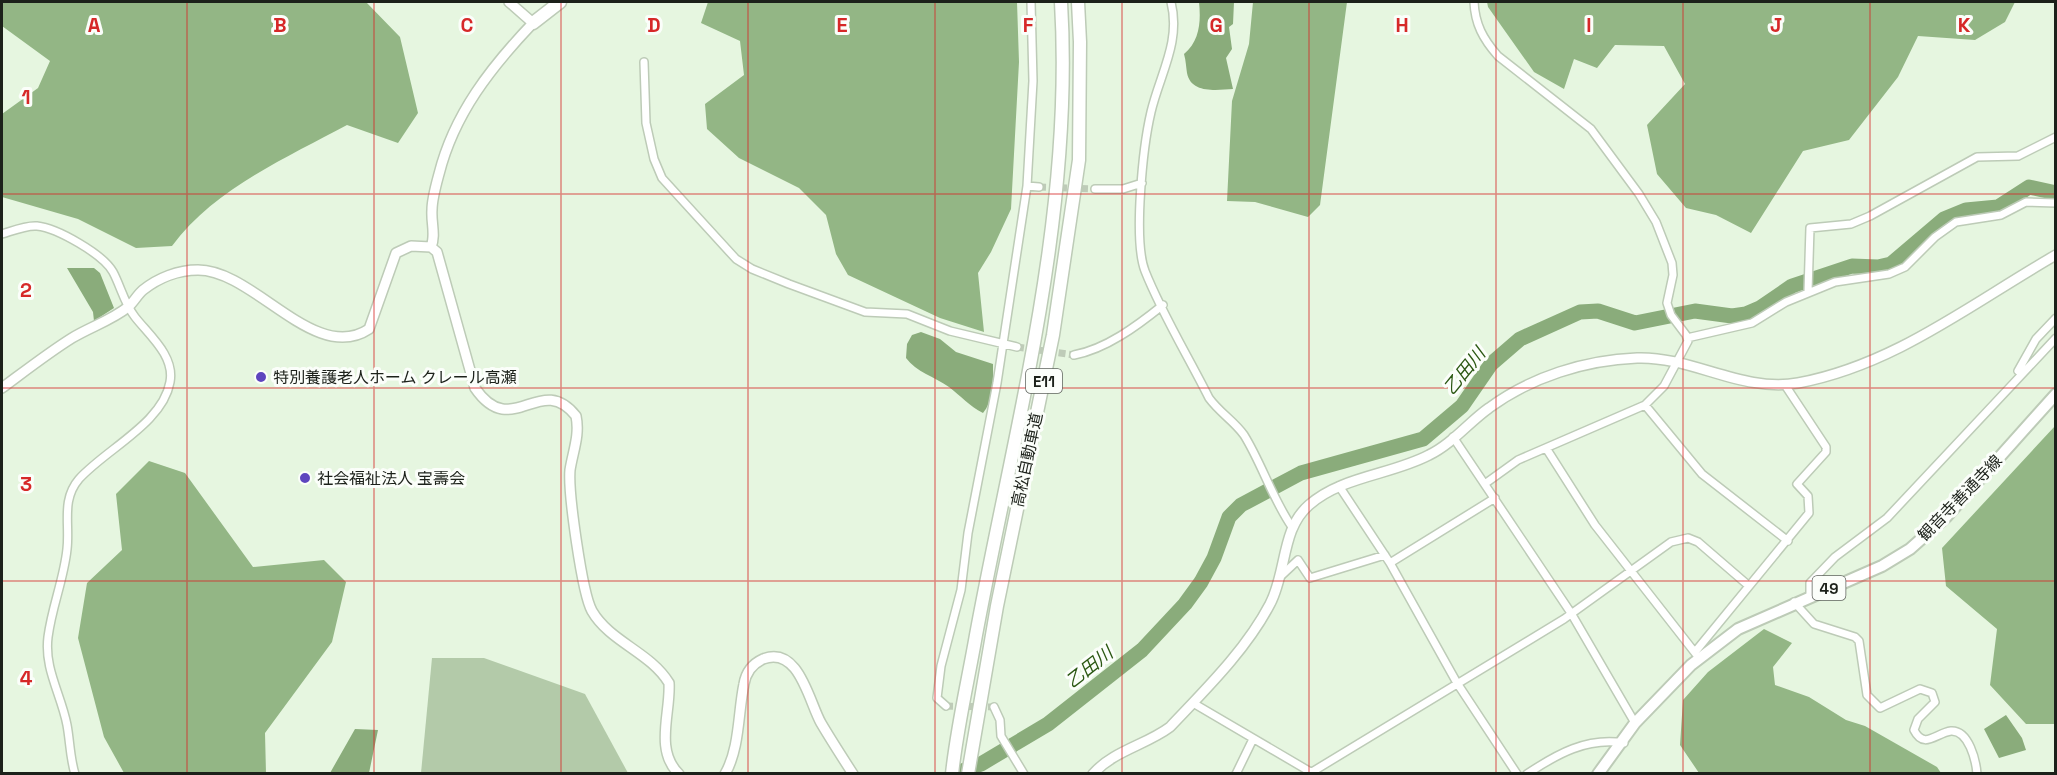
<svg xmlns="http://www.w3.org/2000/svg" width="2057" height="775" font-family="'Space Grotesk','Noto Sans JP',sans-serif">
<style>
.green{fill:#b3caa9}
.forest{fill:#93b685}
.water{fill:#8aac7b}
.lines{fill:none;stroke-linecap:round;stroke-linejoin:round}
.river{stroke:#8aac7b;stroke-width:15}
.street-tunnel{stroke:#becbb8;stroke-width:7;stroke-dasharray:7 3.5;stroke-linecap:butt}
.street-casing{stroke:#bdcbb7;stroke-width:10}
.secondary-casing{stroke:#bdcbb7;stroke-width:12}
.primary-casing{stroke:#bdcbb7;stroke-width:14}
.highway-casing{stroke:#bdcbb7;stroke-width:15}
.street{stroke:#fff;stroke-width:7}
.secondary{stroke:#fff;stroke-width:9}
.primary{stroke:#fff;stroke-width:10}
.highway{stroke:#fff;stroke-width:12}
.grid{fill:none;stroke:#d62828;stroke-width:1.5;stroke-opacity:0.55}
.poi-dot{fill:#5d45be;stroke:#fbfefa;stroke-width:2}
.labels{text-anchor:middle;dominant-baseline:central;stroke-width:6;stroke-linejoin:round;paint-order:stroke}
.shield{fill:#fbfefa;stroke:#5f635d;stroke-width:1.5}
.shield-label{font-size:15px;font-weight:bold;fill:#1c211a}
.poi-label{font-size:16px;fill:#1c211a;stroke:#fbfefa;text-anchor:start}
.street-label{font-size:16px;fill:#1c211a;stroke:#fbfefa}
.water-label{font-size:18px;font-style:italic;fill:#2b5813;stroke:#fbfefa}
.grid-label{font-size:20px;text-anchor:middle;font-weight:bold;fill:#d62828;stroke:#fbfefa;stroke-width:6;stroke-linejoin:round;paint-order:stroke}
</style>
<rect width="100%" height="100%" fill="#e6f6e0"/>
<path class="green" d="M432,658H484L585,694L628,773H421Z"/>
<path class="forest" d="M2,2H366L400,37L418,113L398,143L347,125C286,158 214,189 172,246L136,248L78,219L2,197V114L38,88L50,61L2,26Z
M708,2H1017L1019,62L1011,209L991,252L978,273L984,332L940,318L848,275L836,254L826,215L799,188L739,158L707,129L705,104L744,75L740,41L701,23Z
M1253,2H1347L1320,205L1308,217L1255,202L1227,201L1232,101L1249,44Z
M1487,2H2015L2005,22L1975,40L1918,36L1898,77L1849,140L1803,151L1751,233L1716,215L1686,208L1657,174L1647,125L1685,84L1664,46L1615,45L1597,68L1574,59L1564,89L1534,72L1488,7Z
M2055,426V724H2026L1990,685L1997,629L1946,586L1942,548Z
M149,461L185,473L253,567L324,560L346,582L332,642L265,733L266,773H124L104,737L78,638L87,583L122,550L116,494Z
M1764,629L1792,643L1773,667L1775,685L1809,697L1846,720L1865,726L1937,767L1941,773H1699L1680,745L1683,700L1708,672Z"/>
<path class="water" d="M1199,2H1234L1233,24L1229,27L1232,49L1226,58L1233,89C1217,90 1191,94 1187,73C1186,67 1186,61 1184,54C1200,41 1201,21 1199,2Z
M67,268H94L100,273L114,308L94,321L93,312Z
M921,332L940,339L956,352L993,364C993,381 994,400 983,413C969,406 961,396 949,387C935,377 916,372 906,358L907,344L912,335Z
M2006,715L2022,738L2026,750L1999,758L1984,729Z
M355,729L378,730L369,773H330Z"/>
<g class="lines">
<path class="river" d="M954,774L981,764L1048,724L1142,650L1185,604L1201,582L1214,558L1229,517L1241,505L1301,473L1423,439L1462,406L1491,364L1520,339L1580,312L1598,311L1635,323L1695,311L1732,316L1746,314L1760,308L1792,286L1852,266L1878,267L1891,264L1944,219L1966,210L1998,207L2029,187L2056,193"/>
<path class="street-tunnel" d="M1039,187L1095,189
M1017,347L1074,355
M946,706L994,707"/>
<g class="street-casing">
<path id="street" d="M1171,2C1181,42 1160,74 1151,112C1143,146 1133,240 1145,271C1162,314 1188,356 1209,398C1220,413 1234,421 1244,435C1262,464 1272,498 1292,527
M1474,2C1475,24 1483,39 1498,56L1591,129L1639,194L1656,222L1672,263L1673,275L1667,303L1671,315L1686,335L1688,341L1664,386L1645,405L1518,460L1486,483
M644,62L646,123L654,159L662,178L736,259L752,269L789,284L865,312L907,314L950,331L1017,347
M1027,186L1039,187
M1095,189H1123L1142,183
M2,234C12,231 26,225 37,226C57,228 103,254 113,272C121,287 124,303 135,317C149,335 175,356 170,382C163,423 106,449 79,479C61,500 70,524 67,549C64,579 52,606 48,637C44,669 61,694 67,725C70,741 70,758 75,774
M1808,292L1810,228L1851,224L1870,216L1977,157L2018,156L2056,137
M1687,338L1752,323L1786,302L1835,282L1889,274L1905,267L1935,237L1956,222L2001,215L2026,202L2056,203
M1074,355C1106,349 1137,326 1163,305
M2018,371L2036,339L2056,318
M1645,405L1702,474L1788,541
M1453,437L1571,613L1635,723
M1546,448L1595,525L1696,654
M1339,486L1390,563L1457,683L1517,774
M1390,563L1495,498
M1282,575L1298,560L1310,578L1385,555
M1810,596V583L1835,557L1887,518L2056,338
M1794,602L1814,624L1855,637L1859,641L1867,695L1880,708L1920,689L1932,693L1935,702L1918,719L1914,730C1924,750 1936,733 1951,731C1969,730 1976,761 1977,774
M1695,652L1809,513L1808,496L1797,484L1826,452V447L1785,385
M1193,703L1314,774
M946,706L937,698L941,666L961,590L968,533L997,383L1027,186L1033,81L1031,2
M994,707L1000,720L1001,736L1024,774
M1312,772L1564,619L1671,542L1688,538L1698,542L1749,586
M1236,774L1253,739
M1527,774C1557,754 1587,737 1624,743"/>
</g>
<g class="secondary-casing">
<path id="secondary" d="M431,247C436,235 431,223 432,210C432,199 436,185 439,174C454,114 491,67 533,23L509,2
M2,388C25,371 48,353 72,338C90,327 112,320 128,307C134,302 137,295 143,290C158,278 178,270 198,270C254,270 315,365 369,329L396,253L411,246L431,247L437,252L475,388C512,442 540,371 576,416C580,435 573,451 570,470C568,492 582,593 592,611C610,642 650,652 669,683C671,712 654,750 679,774
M725,774C740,748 738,712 744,684C746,672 752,664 763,659C799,645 809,702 821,723C831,740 842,757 853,774
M1093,774C1113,751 1146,745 1170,727C1205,690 1246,650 1270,604C1287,572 1281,529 1309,505C1342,476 1391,475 1429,455C1452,444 1469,422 1489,408C1531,377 1585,360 1637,358C1692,356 1742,393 1798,383C1895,365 1972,303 2056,255"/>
</g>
<g class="primary-casing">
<path id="primary" d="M1598,774L1635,723L1691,665L1738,629L1882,566L1910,549L1946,517L2056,394"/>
</g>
<g class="highway-casing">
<path id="highway" d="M533,23L560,2
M952,774C957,727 968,681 976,635C1015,425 1074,217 1061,2
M968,774L997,606L1053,335L1079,160L1080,42L1078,2"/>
</g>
<use href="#street" class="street"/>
<use href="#secondary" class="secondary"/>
<use href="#primary" class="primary"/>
<use href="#highway" class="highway"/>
</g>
<path class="grid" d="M187,2V774M374,2V774M561,2V774M748,2V774M935,2V774M1122,2V774M1309,2V774M1496,2V774M1683,2V774M1870,2V774M2,194H2056M2,388H2056M2,581H2056"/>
<g class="poi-dot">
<circle cx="261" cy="377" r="6"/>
<circle cx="305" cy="478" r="6"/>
</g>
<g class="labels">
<g class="shield">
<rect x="1026" y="369" width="36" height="24" rx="4.5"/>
<rect x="1812.5" y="576" width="33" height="24" rx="4.5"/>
</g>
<g class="shield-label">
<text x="1044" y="381">E11</text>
<text x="1829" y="588">49</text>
</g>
<g class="poi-label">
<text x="273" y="377">特別養護老人ホーム クレール高瀬</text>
<text x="317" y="478">社会福祉法人 宝壽会</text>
</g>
<g class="street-label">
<text transform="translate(1027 460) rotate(-78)">高松自動車道</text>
<text transform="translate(1960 498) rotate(-46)">観音寺善通寺線</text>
</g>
<g class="water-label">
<text transform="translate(1464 371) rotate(-51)">乙田川</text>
<text transform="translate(1089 667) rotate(-38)">乙田川</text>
</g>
</g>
<g class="grid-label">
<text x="94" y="32">A</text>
<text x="280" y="32">B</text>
<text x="467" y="32">C</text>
<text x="654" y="32">D</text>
<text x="842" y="32">E</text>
<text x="1028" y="32">F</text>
<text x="1216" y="32">G</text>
<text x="1402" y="32">H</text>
<text x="1589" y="32">I</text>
<text x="1776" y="32">J</text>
<text x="1964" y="32">K</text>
<text x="26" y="104">1</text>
<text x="26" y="297">2</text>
<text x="26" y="491">3</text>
<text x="26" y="685">4</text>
</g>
<rect width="2057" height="775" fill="none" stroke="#1c211a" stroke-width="6"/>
</svg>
